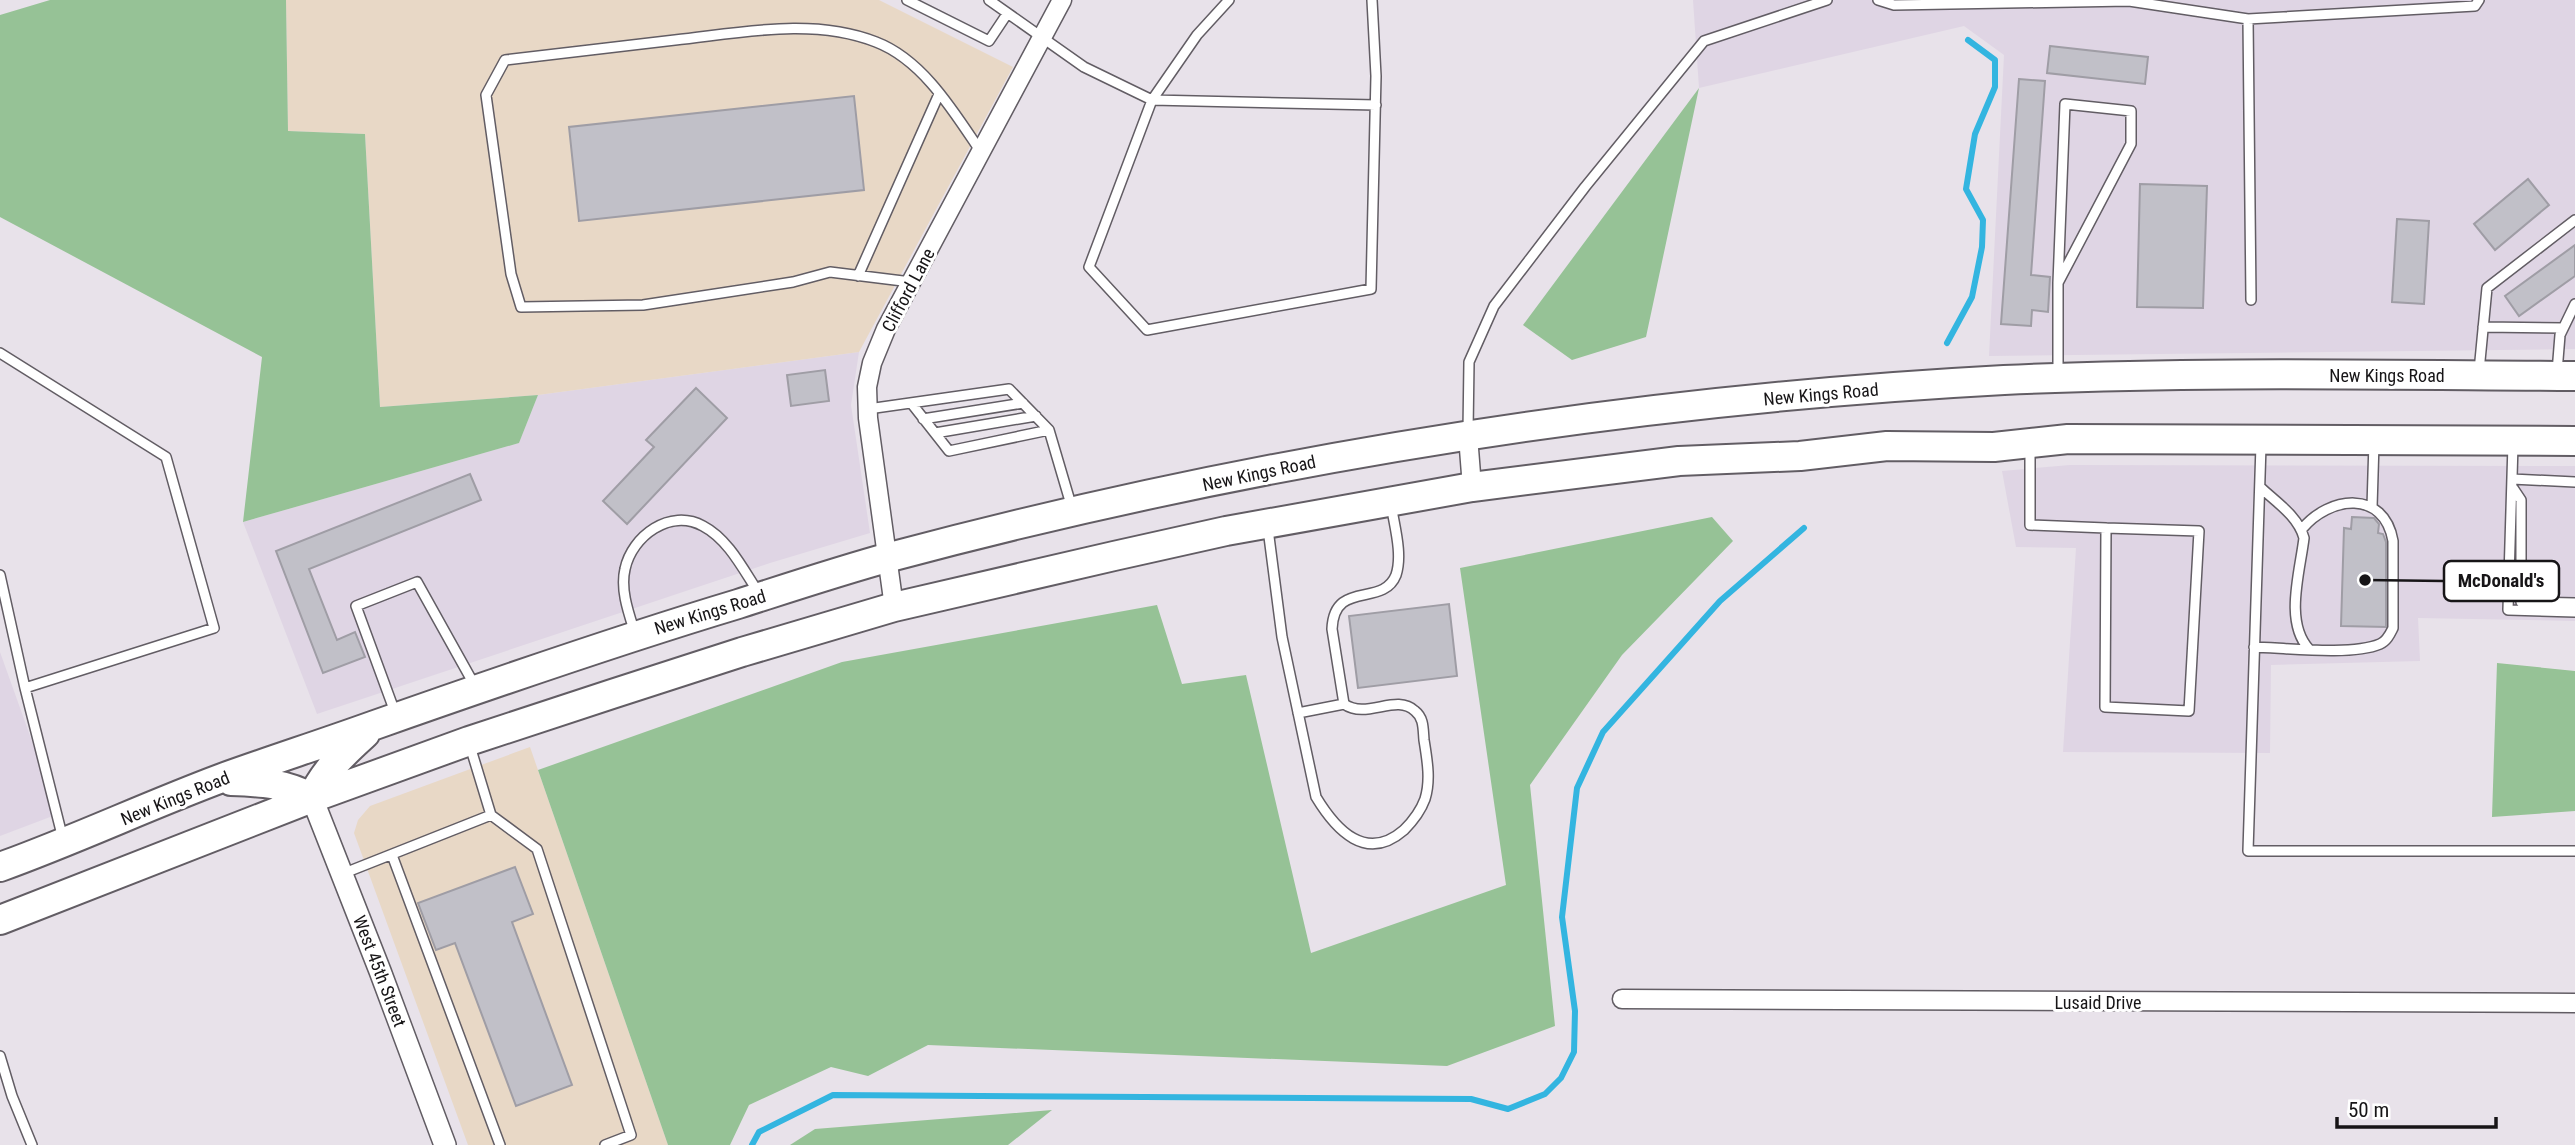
<svg xmlns="http://www.w3.org/2000/svg" width="2575" height="1145" font-family="'Roboto Condensed',sans-serif">
<style>
.built{fill:#dfd5e4}
.industrial{fill:#e8d8c6}
.green{fill:#96c296}
.lines{fill:none;stroke-linecap:round;stroke-linejoin:round}
.stream{stroke:#33b5e0;stroke-width:6}
.building{fill:#c1c0c8;stroke:#9f9da5;stroke-width:2}
.service-casing{stroke:#625d64;stroke-width:12}
.minor-casing{stroke:#625d64;stroke-width:21}
.tertiary-casing{stroke:#625d64;stroke-width:24}
.trunk-casing{stroke:#625d64;stroke-width:32}
.service{stroke:#fff;stroke-width:9}
.minor{stroke:#fff;stroke-width:18}
.tertiary{stroke:#fff;stroke-width:21}
.trunk{stroke:#fff;stroke-width:28}
.labels{text-anchor:middle;dominant-baseline:central;stroke-width:6;stroke-linejoin:round;paint-order:stroke}
.street-label{font-size:18px;fill:#171517;stroke:#fff}
.leader{fill:none;stroke:#171517;stroke-width:2.5}
.callout-dot{fill:#171517;stroke:#fff;stroke-width:2.5}
.callout{fill:#fff;stroke:#171517;stroke-width:2.5}
.callout-label{font-size:19px;text-anchor:middle;font-weight:bold;fill:#171517}
</style>
<rect width="100%" height="100%" fill="#e8e2ea"/>
<path class="built" d="M1693,0H2575V349L1989,356L2004,55L1964,26L1699,88Z
M859,352L851,405L870,533L770,563L317,714L243,522L519,443L538,395Z
M2070,465L2575,466V621L2418,618L2420,661L2271,665L2270,753L2063,752L2076,548L2016,547L2002,471Z
M0,652L58,814L0,836Z"/>
<path class="industrial" d="M286,0H879L1013,67L859,352L538,395L380,407L365,134L288,131Z
M530,747L668,1145H468L354,833L358,820L370,806Z"/>
<path class="green" d="M50,0H286L288,131L365,134L380,407L538,395L519,443L243,522L262,357L0,217V15Z
M1699,88L1646,337L1572,360L1523,325Z
M1712,517L1733,541L1622,655L1530,785L1555,1026L1447,1066L928,1045L868,1076L831,1067L749,1105L730,1145H668L538,770L842,662L1157,605L1182,684L1246,675L1311,953L1506,885L1460,568Z
M2497,663L2575,671V811L2492,817Z
M1052,1110L1008,1145H790L815,1129Z"/>
<g class="lines">
<path class="stream" d="M1947,343L1972,297L1982,247L1983,220L1966,189L1975,134L1995,87V60L1968,40
M752,1145L759,1132L833,1095L1471,1099L1508,1109L1545,1094L1561,1078L1574,1052L1575,1011L1562,917L1577,788L1603,732L1720,601L1804,528"/>
</g>
<path class="building" d="M2050,46L2148,57L2145,84L2047,73Z
M2019,79L2045,81L2031,275L2050,277L2048,312L2032,310L2031,326L2001,324Z
M854,96L864,190L579,221L569,127Z
M2528,179L2549,205L2495,250L2474,224Z
M2140,184L2207,186L2203,308L2137,307Z
M2397,219L2429,221L2424,304L2392,302Z
M2575,245V276L2519,316L2505,296Z
M825,370L829,401L791,406L787,375Z
M696,388L727,418L627,524L603,501L654,447L646,440Z
M470,474L481,500L309,569L337,640L355,632L365,657L323,673L276,551Z
M2352,517L2374,518L2379,524L2378,533L2383,534L2386,542V627L2341,626L2344,528L2351,529Z
M1449,604L1457,676L1358,688L1349,616Z
M515,867L533,914L512,922L572,1085L516,1106L455,943L436,950L418,903Z"/>
<g class="lines">
<g class="service-casing">
<path id="service" d="M907,0L989,41L1007,14
M989,0L1084,67L1152,100L1376,105
M1229,0L1197,35L1152,100L1089,267L1147,330L1371,289L1376,76L1372,0
M1878,0L1894,5L2129,1L2248,19L2475,6L2479,0
M2248,19L2251,300
M858,276L939,94
M911,282L830,272L793,282L643,305L521,307L511,274L486,95L505,60C562,53 618,47 675,40C740,33 813,17 876,42C923,60 954,112 981,152
M2058,283L2131,144V111L2065,104L2058,283V373
M2483,327L2563,328
M0,353L166,457L214,628L25,688L0,575
M2479,371L2487,288L2575,220
M2557,372L2560,335L2575,304
M912,404L949,451L1049,430
M868,409L1009,389L1049,430L1072,508
M923,419L1023,403
M1468,431L1469,362L1494,306L1585,187L1704,41L1827,0
M935,433L1036,416
M2513,444L2508,610L2575,612
M2261,445L2248,851H2575
M2030,448V525L2106,528L2105,707L2189,711L2199,531L2106,528
M2512,479L2575,482
M2260,487C2276,502 2298,516 2304,538C2300,572 2284,622 2309,649
M2513,488L2521,500V602L2575,603
M2372,507L2374,442
M1268,529L1282,637L1316,797C1336,830 1366,863 1404,830C1412,822 1421,810 1425,799C1431,780 1427,759 1424,740C1423,729 1424,718 1415,711C1396,693 1367,720 1344,704L1332,629C1334,579 1383,608 1396,575C1403,554 1394,525 1391,504
M635,633C629,614 620,590 625,569C632,536 670,508 703,526C728,539 743,569 758,592
M2254,647C2286,648 2352,656 2380,644C2387,641 2390,634 2393,628V541C2384,489 2329,496 2302,529
M25,688L63,839
M1298,713L1344,704
M396,715L356,606L417,582L475,686
M491,815L537,849L631,1135L605,1145
M392,855L500,1145
M342,874L491,815L470,746
M0,1056L12,1096L32,1145"/>
</g>
<g class="minor-casing">
<path id="minor" d="M1468,436L1472,487
M894,607L868,418L867,387L872,363L886,329L1062,0
M1622,999L2575,1003"/>
</g>
<g class="tertiary-casing">
<path id="tertiary" d="M312,798L380,971L445,1145"/>
</g>
<g class="trunk-casing">
<path id="trunk" d="M231,781C260,782 286,783 312,798
M312,798C324,771 343,754 365,734
M0,867C75,840 147,806 222,778C272,760 322,744 372,726C494,683 615,641 738,604C788,588 839,571 890,557C1253,460 1629,400 2004,380C2194,371 2385,375 2575,376
M0,920L312,798L469,741L612,694L742,652L894,607L1114,556L1226,531L1472,487L1679,461L1800,456L1887,446L1994,447L2068,439L2575,441"/>
</g>
<use href="#service" class="service"/>
<use href="#minor" class="minor"/>
<use href="#tertiary" class="tertiary"/>
<use href="#trunk" class="trunk"/>
</g>
<g class="labels">
<g class="street-label">
<text transform="translate(908 290) rotate(-62)">Clifford Lane</text>
<text x="2387" y="375">New Kings Road</text>
<text transform="translate(1821 394) rotate(-5)">New Kings Road</text>
<text transform="translate(1259 473) rotate(-12)">New Kings Road</text>
<text transform="translate(710 612) rotate(-17)">New Kings Road</text>
<text transform="translate(175 798) rotate(-22)">New Kings Road</text>
<text transform="translate(380 971) rotate(69)">West 45th Street</text>
<text x="2098" y="1002">Lusaid Drive</text>
</g>
</g>
<path class="leader" d="M2365 580L2444 581"/>
<circle class="callout-dot" cx="2365" cy="580" r="7"/>
<rect class="callout" x="2444" y="561" width="115" height="40" rx="7"/>
<g class="callout-label">
<text x="2501" y="587">McDonald's</text>
</g>
<path d="M2337 1117v10h159v-10" fill="none" stroke="#171517" stroke-width="3.5"/>
<text x="2348" y="1117" font-size="21" fill="#171517" stroke="#ffffff" stroke-width="5" paint-order="stroke">50 m</text>
</svg>
